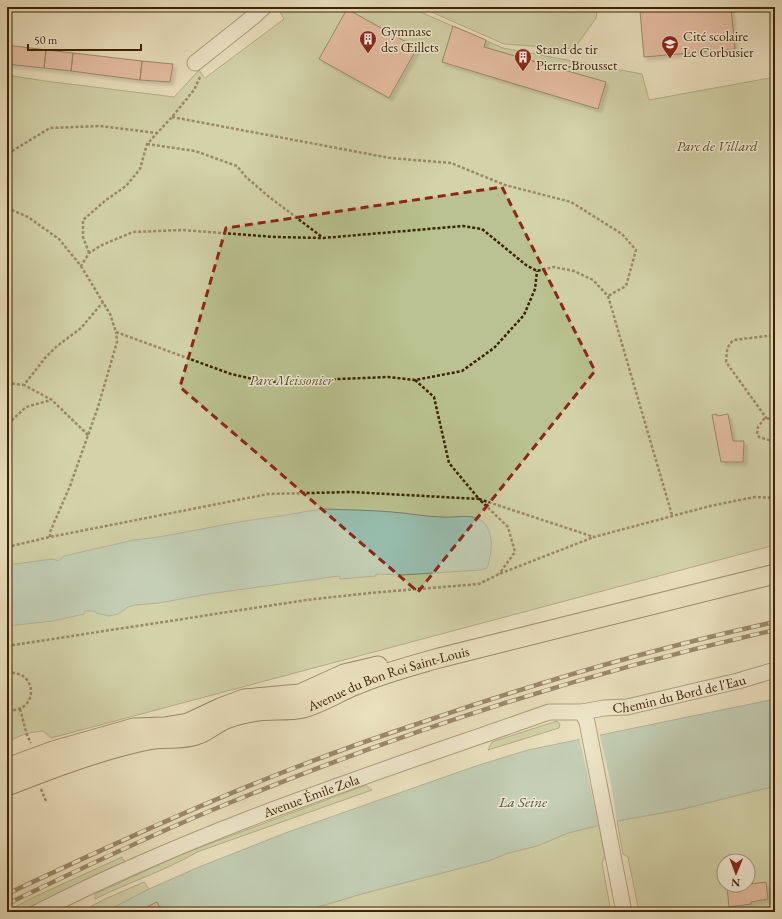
<svg xmlns="http://www.w3.org/2000/svg" width="782" height="919" font-family="'EB Garamond',serif">
<style>
.green{fill:#b9c290;stroke:#7a724a;fill-rule:evenodd}
.water{fill:#98bdae;stroke:#737f6a}
.pier{fill:#eae0be}
.building{fill:#e09784;stroke:#3c2204;filter:url(#shadow)}
.lines{fill:none;stroke-linecap:round;stroke-linejoin:round}
.minor-casing{stroke:#685232;stroke-width:17}
.major-casing{stroke:#3c2204;stroke-width:21}
.path{stroke:#3c2204;stroke-width:2.5;stroke-dasharray:3 2;stroke-linecap:butt}
.minor{stroke:#f1ebd5;stroke-width:15}
.major{stroke:#eae0be;stroke-width:19}
.rail-casing{stroke:#3c2204;stroke-width:4.5}
.rail{stroke:#f1ebd5;stroke-width:3;stroke-dasharray:9;stroke-linecap:butt}
.marked{fill:none;stroke:#8f2418;stroke-width:3;stroke-dasharray:8 5;stroke-linejoin:round}
.labels{text-anchor:middle;dominant-baseline:central;stroke-width:3;stroke-linejoin:round;paint-order:stroke}
.poi-label{font-size:14px;fill:#3c2204;stroke:#f1ebd5;text-anchor:start}
.park-label{font-size:14px;font-style:italic;fill:#5b4a27;stroke:#f1ebd5}
.street-label{font-size:14px;fill:#3c2204;stroke:#f1ebd5}
.water-label{font-size:15px;font-style:italic;fill:#585037;stroke:#f1ebd5}
</style>
<defs>
<filter id="shadow"><feDropShadow dx="3.5" dy="3.5" stdDeviation="1" flood-color="#0004"/></filter>
</defs>
<rect width="100%" height="100%" fill="#eae0be"/>
<filter id="stains"><feTurbulence type="fractalNoise" baseFrequency=".005" numOctaves="4"/><feColorMatrix values="0 0 0 0 .2 0 0 0 0 .09 0 0 0 0 .02 0 0 0 .5 -.17"/></filter>
<radialGradient id="worn" r=".72"><stop offset=".6" stop-color="#630" stop-opacity="0"/><stop offset="1" stop-color="#630" stop-opacity=".3"/></radialGradient>
<path class="green" d="M277,7H409L503,48L642,74L649,100L775,77V545L51,738L43,731C32,732 10,736 7,747V75L45,81L174,97L199,70L205,78L284,19Z
M420,7H598L596,18L574,49L504,44Z
M557,721L560,724L559,728L488,750L492,742Z
M366,785L372,790L197,852C165,871 129,882 95,899V894L180,855Z
M775,786V912H639L628,857L623,854L617,821L683,809ZM724,861H748V885H724Z
M599,825L605,857L602,863L611,912H306L311,909L365,893L488,861L508,853L537,846L568,833Z
M122,857L125,862L19,912H7V911L36,896Z
M144,882L149,889L105,912H80L105,899Z"/>
<path class="water" d="M325,509C347,510 370,510 392,512C409,513 426,517 443,517C455,518 472,513 482,521C495,532 492,554 487,568L480,570L403,575L376,574V576L340,579L339,576L208,594L159,603L135,605L128,607L118,614L109,616L96,613L95,611H85L84,614L53,621L7,626V565L53,559L58,561L64,556L134,540L159,537L239,522L286,515L309,511Z
M775,699V786L683,809L617,821L568,833L537,846L508,853L488,861L365,893L311,909L306,912H105L149,889L199,867L288,832L476,766L528,750Z"/>
<path class="pier" d="M599,732L612,788L617,823L599,827L579,736Z"/>
<path class="building" d="M644,7H731L735,49L644,57L640,11H644Z
M347,9L417,48L389,98L319,59Z
M453,26L486,40L484,47L606,82L598,109L442,62Z
M7,45L46,50L44,68L7,64Z
M46,50L73,53L71,71L44,68Z
M73,53L142,61L140,80L71,71Z
M142,61L173,64L170,82L140,80Z
M717,414V416L728,414L733,441H744L743,462H721L712,415Z
M766,882L768,899L751,902V904L729,907L727,887Z
M157,902L162,912H137Z"/>
<g class="lines">
<g class="minor-casing">
<g id="minor">
<path d="M195,63L253,17L264,7"/>
<path id="s1" d="M582,712L604,708L627,707L738,681L775,670"/>
<path id="s2" d="M38,912C201,828 376,773 549,712H582L587,722L624,912"/>
</g>
</g>
<g class="major-casing">
<g id="major">
<path d="M7,768L53,751L134,728L165,727L188,723L220,708L244,699L300,694L344,674L378,666"/>
<path id="s3" d="M7,786C53,768 100,750 148,740C164,737 181,740 196,735C206,732 212,726 220,722C230,716 241,714 252,712C269,708 286,712 303,708C322,703 338,692 356,685C383,673 411,666 439,658L775,574"/>
</g>
</g>
<path class="path" d="M172,117L390,158L451,163L505,185L571,202L622,234L636,250L626,286L608,296
M147,144L195,151L237,166L246,177L268,196L322,237
M7,152L12,151L50,128L100,126L157,133
M7,208L28,217L59,239L81,266L89,253L102,245L133,232L182,230L275,237L323,238L463,226L482,229L526,265L537,271L554,267L574,271L593,280L608,296L672,515
M89,253L83,237V220L106,200L126,186L140,169L147,144L172,117L194,90L200,77
M81,266L110,314L116,332L231,374L266,382L388,377L415,380L462,371L494,348L524,315L535,289L537,271
M415,380L434,397L449,463L479,499L594,537L710,506L755,497L775,498
M7,383L24,385
M775,418L764,419L758,427L757,434L759,437L775,442
M767,419L726,362C727,352 726,346 734,340L775,335
M7,420L11,421L26,407L51,400
M88,435L52,400L24,385L45,358L57,346L81,328L103,302
M50,537V532L70,486L98,407L117,342L116,332
M7,547L50,537L268,494L351,492L479,499L508,527L515,552L499,574
M7,646L306,600L370,593L479,584L499,574L594,537
M7,673C39,669 39,714 7,710
M20,709L27,735L31,743
M773,733H775
M41,789L46,801"/>
<use href="#minor" class="minor"/>
<use href="#major" class="major"/>
<g class="rail-casing">
<path id="rail" d="M7,894C92,854 178,814 266,779C316,759 368,740 420,723C536,683 655,648 775,622
M7,904C72,873 138,841 205,813C390,736 579,674 775,630"/>
</g>
<use href="#rail" class="rail"/>
</g>
<path d="M0 0H782V919H0ZM502,187L595,371L418,592L180,387L226,228Z" fill="#eae0be" fill-opacity=".55" fill-rule="evenodd"/>
<path class="marked" d="M502,187L595,371L418,592L180,387L226,228Z"/>
<defs>
<g id="building-pin" transform="scale(0.9)"><path d="M0 17L-7.5 6A9.5 9.5 0 1 1 7.5 6Z" fill="#8f2418" stroke="#f1ebd5"/><path d="M-4-6H4V6H1V3H-1V6H-4ZM-2.5-4.3h1.7v1.8h-1.7ZM.8-4.3h1.7v1.8H.8ZM-2.5-1h1.7V.8h-1.7ZM.8-1h1.7V.8H.8Z" fill="#fff"/></g>
<g id="school-pin" transform="scale(0.9)"><path d="M0 17L-7.5 6A9.5 9.5 0 1 1 7.5 6Z" fill="#8f2418" stroke="#f1ebd5"/><path d="M0-5L7-2L0 1L-7-2ZM-4 1L0 2.5L4 1V4Q0 6-4 4Z" fill="#fff"/></g>
</defs>
<g fill-rule="evenodd">
<use href="#building-pin" x="368" y="39"/>
<use href="#school-pin" x="670" y="44"/>
<use href="#building-pin" x="523" y="57"/>
</g>
<g class="labels">
<g class="poi-label">
<text x="381" y="31">Gymnase<tspan x="381" dy="16">des Œillets</tspan></text>
<text x="683" y="36">Cité scolaire<tspan x="683" dy="16">Le Corbusier</tspan></text>
<text x="536" y="49">Stand de tir<tspan x="536" dy="16">Pierre-Brousset</tspan></text>
</g>
<g class="park-label">
<text x="717" y="146">Parc de Villard</text>
<text x="291" y="380">Parc Meissonier</text>
</g>
<g class="street-label">
<text stroke="none"><textPath href="#s3" startOffset="400">Avenue du Bon Roi Saint-Louis</textPath></text>
<text stroke="none"><textPath href="#s1" startOffset="99">Chemin du Bord de l'Eau</textPath></text>
<text stroke="none"><textPath href="#s2" startOffset="297">Avenue Émile Zola</textPath></text>
</g>
<g class="water-label">
<text x="523" y="801">La Seine</text>
</g>
</g>
<rect width="782" height="919" fill="none" stroke="#eae0be" stroke-width="24"/>
<rect x="8" y="8" width="766" height="903" fill="none" stroke="#3c2204" stroke-width="2"/>
<rect x="12" y="12" width="758" height="895" fill="none" stroke="#3c2204"/>
<g transform="translate(736 873) rotate(181)"><circle r="19" fill="#f1ebd5" stroke="#a99b81"/>
<path d="M0-3L7 15L0 10L-7 15Z" fill="#8f2418"/>
<text y="-6" font-size="11" font-weight="bold" text-anchor="middle" fill="#3c2204">N</text>
</g>
<path d="M28 44v6h113v-6" fill="none" stroke="#3c2204" stroke-width="2"/>
<text x="34" y="44" font-size="12" fill="#3c2204" stroke="#f1ebd5" stroke-width="3" paint-order="stroke">50 m</text>
<rect width="100%" height="100%" filter="url(#stains)"/>
<rect width="100%" height="100%" fill="url(#worn)"/>
</svg>
